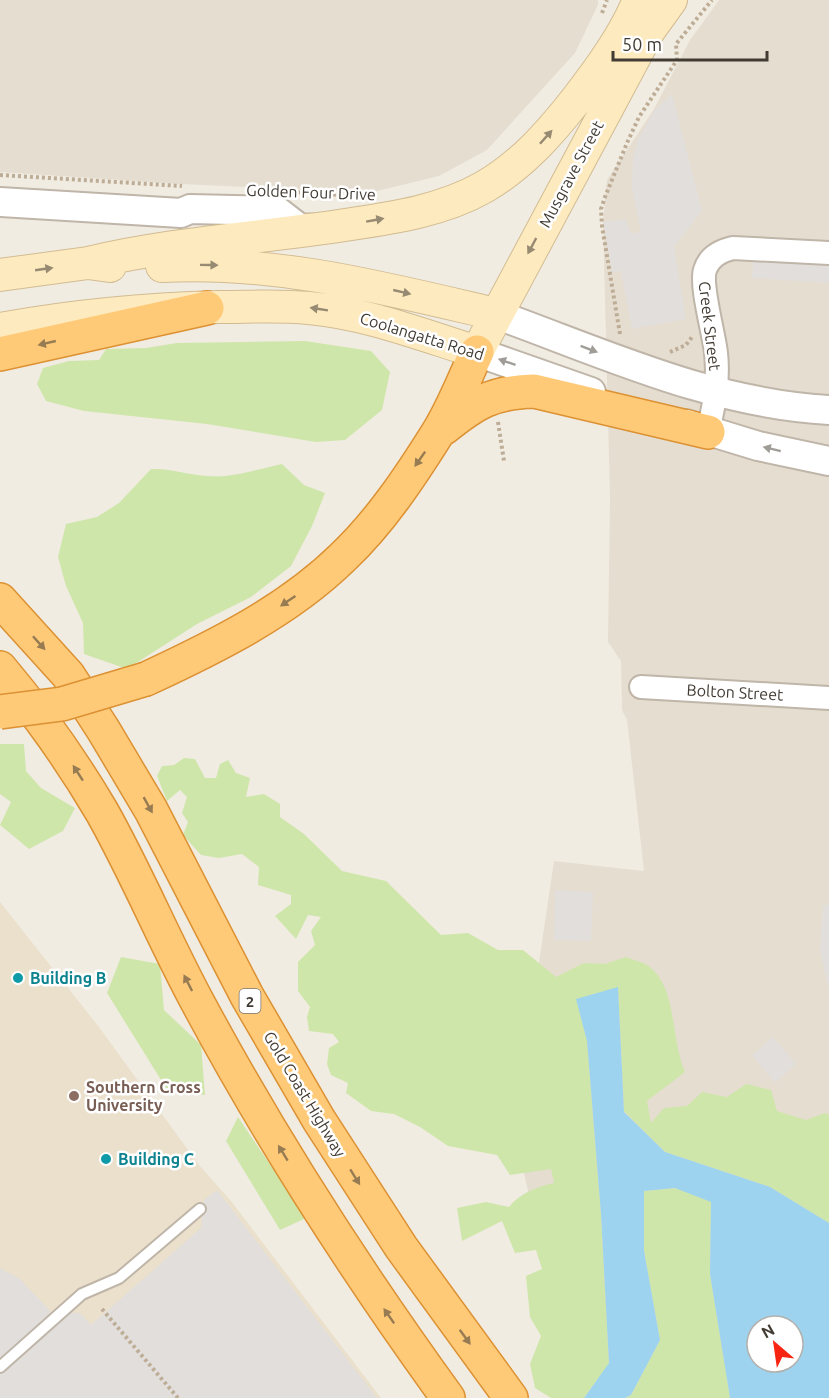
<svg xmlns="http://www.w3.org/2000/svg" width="829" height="1398" font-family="Ubuntu,sans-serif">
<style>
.residential{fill:#e5ddd0;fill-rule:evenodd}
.education{fill:#eae0cc}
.green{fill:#cfe6aa}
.parking{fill:#e1dedb}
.water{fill:#9dd3ef;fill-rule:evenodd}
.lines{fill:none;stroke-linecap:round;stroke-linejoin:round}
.service-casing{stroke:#bfb5a8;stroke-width:14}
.minor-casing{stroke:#bfb5a8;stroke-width:26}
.tertiary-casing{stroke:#bfb5a8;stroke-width:32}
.secondary-casing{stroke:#d2bc92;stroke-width:34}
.trunk-casing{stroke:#dc9132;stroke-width:36}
.path{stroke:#bead96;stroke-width:4;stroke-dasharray:3 3;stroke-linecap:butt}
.service{stroke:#fff;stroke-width:10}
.minor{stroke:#fff;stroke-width:22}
.tertiary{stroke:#fff;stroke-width:28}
.secondary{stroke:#feeabf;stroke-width:32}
.trunk{stroke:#feca78;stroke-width:33}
.trunk-bridge-casing{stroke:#dc9132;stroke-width:36;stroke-linecap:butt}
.trunk-bridge{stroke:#feca78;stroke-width:33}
.oneway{fill:#978a72}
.oneway2{fill:#977b52}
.oneway3{fill:#a09d99}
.culture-dot{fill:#0f9aa8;stroke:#fff;stroke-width:2}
.education-dot{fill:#8d6e63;stroke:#fff;stroke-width:2}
.labels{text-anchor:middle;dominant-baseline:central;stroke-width:5;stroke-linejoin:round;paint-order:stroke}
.shield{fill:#fff;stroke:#7b7670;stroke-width:1.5}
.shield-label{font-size:15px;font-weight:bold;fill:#423b33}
.street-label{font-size:16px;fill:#423b33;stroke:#fff}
.culture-label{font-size:16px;font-weight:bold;fill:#0d838f;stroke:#fff;text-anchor:start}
.education-label{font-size:16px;font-weight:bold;fill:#785e54;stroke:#fff;text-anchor:start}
</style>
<rect width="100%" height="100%" fill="#f1ece2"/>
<path class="residential" d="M0,0H598V5L575,53L487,150L439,176L369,193L181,184L0,172Z
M719,0H829V1398H604L553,1298L514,1131L554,861L644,871L627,720L622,710L621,661L608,642L610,497L603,222L607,180L654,109L690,40ZM757,1326H793V1362H757Z"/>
<path class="education" d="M0,902L99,1027L199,1165L231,1201L381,1398H0Z"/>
<path class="green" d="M305,341L371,351L390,372L382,410L345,440L316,442L207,424L84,411L46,401L37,384L43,368L69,361L99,360L106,349L146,348L177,343Z
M282,464L304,485L325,493L312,526L291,566L251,597L197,624L127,669L84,654L83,623L66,586L58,557L66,524L97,517L119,503L151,469C171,468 188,475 208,476C232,478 258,469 282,464Z
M0,744H24L26,771L41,788L75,808L63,831L29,849L0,825L11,802L0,794Z
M184,758L195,759L205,778H216L220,764L228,760L236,773L250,778L246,797L264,794L280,804V817L304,834L342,871L386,881L441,935L468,933L498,950H523L556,977L584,963L605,964L626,957C633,960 645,962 651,968C677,990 671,1041 685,1072L647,1101L651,1123L664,1108L687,1106L702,1092L727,1097L746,1084L771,1090L777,1111L806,1120L825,1113L829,1115V1223L770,1187L665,1152L624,1111L618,988L577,1000L587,1041L601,1214L609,1364L584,1398H551L535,1388L530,1364L541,1336L530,1317L526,1276L542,1269L536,1250L515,1253L502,1221L462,1241L457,1208L486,1202L509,1207C520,1193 537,1187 554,1183L551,1169L510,1175L497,1155L448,1146L420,1127L394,1114L371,1111L346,1093L348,1083L331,1075L327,1064L329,1048L339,1042L333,1034L309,1031L307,1017L310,1007L298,991V962L315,945L311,931L321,917L308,915L296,939L275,916L291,904V895L258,885L259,867L242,854L219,858L201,855L183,835L188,822L182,813L187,797L180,790L167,801L157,776L162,766L174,765Z
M121,957L160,964L164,1010L201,1045L205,1095L166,1088L107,993Z
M238,1117L306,1218L280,1230L226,1141Z
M675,1188L711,1201L710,1274L730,1398H625L631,1395L660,1340L644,1251V1191Z"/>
<path class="parking" d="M672,94L702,211L674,247L686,319L632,329L621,271L612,272L603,222L626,219L631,234L641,232L632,187L633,157L638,140L654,111Z
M754,248L829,253V283L752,278Z
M555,890L593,892L591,941L554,940Z
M823,905H829V991L820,950Z
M773,1037L796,1064L775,1083L752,1055Z
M217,1190L377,1398H0V1268L20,1279L51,1312L80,1313L91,1325L201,1228L204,1200Z"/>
<path class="water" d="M618,987L624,1112L665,1152L770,1187L829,1223V1398H730L710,1274L711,1202L675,1188L644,1191V1251L660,1340L631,1395L625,1398H584L609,1363L601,1214L587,1041L576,999ZM757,1326H793V1362H757Z"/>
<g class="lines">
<g class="service-casing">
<path id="service" d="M0,1367L82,1294L119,1278L200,1209"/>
</g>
<g class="minor-casing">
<path id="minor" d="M708,432C714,405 719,381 716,353C714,334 700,285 705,270C709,257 720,251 733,248L829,253
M641,687L829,698"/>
</g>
<g class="tertiary-casing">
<path id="tertiary" d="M0,202L181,213L190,209L277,211L299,228L317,229
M495,314C606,354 709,403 829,410
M477,352L591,392
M686,424L758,446L829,461"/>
</g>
<g class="secondary-casing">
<path id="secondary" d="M88,263C172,243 259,238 345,225C392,218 442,211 484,187C522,165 549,134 576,100C600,69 624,36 639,0
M162,266C277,260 384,288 495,314
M0,275L88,263L110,266
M0,329C72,316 144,309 218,307C248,307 279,305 309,308C366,313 422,335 477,352L648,32L671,0"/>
</g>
<g class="trunk-casing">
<path id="trunk" d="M0,354L207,308
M444,428C475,403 492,392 534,391L708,432
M0,600L68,675L104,731L151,810L247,996L319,1120L401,1247L511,1398
M0,668C38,713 72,761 102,812C137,874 164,940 198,1003C272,1141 356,1271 448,1398
M146,679C215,647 288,611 343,557C380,522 410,477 437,434C453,409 464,379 477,352"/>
</g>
<path class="path" d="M602,13L607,0
M0,175L182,186
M291,192L356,196
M620,334L602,226L601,209L605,197L627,143L639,117L677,60L676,44L712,0
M670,352L686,345L692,337
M498,422L504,461
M102,1309L178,1398"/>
<use href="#service" class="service"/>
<use href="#minor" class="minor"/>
<use href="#tertiary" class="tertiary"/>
<use href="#secondary" class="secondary"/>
<use href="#trunk" class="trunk"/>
<g class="trunk-bridge-casing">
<path id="trunk-bridge" d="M0,712L62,704L146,679"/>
</g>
<use href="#trunk-bridge" class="trunk-bridge"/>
</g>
<defs><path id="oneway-solid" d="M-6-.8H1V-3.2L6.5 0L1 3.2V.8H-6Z" transform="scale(1.5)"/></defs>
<g class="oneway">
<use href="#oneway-solid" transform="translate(546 137) rotate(-48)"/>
<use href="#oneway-solid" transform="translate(375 220) rotate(-10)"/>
<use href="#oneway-solid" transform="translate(532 246) rotate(118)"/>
<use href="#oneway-solid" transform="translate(209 265) rotate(1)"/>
<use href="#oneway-solid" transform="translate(44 269) rotate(-8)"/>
<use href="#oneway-solid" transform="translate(402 292) rotate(13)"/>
<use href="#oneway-solid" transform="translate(319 309) rotate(-171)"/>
</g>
<g class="oneway2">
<use href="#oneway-solid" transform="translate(47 343) rotate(167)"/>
<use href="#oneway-solid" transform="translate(420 459) rotate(125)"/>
<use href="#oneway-solid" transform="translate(288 601) rotate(146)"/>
<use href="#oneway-solid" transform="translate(39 643) rotate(48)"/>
<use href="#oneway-solid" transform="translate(78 773) rotate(-123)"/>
<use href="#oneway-solid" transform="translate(148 805) rotate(61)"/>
<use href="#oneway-solid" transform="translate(188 983) rotate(-117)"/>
<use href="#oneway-solid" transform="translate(283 1153) rotate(-121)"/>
<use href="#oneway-solid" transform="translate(355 1177) rotate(58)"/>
<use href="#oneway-solid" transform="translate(389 1316) rotate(-125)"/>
<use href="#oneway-solid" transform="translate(465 1337) rotate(54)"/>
</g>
<g class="oneway3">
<use href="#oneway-solid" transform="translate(589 349) rotate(21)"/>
<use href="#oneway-solid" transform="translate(507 362) rotate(-161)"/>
<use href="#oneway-solid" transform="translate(772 449) rotate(-166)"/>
</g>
<g class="culture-dot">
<circle cx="18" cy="978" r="6"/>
<circle cx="106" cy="1159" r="6"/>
</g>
<circle class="education-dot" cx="74" cy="1096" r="6"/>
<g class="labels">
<rect class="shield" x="239.5" y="989" width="21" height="24" rx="4.5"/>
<g class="shield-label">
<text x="250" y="1001">2</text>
</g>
<g class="street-label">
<text transform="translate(571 174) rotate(-62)">Musgrave Street</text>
<text transform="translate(311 192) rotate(2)">Golden Four Drive</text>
<text transform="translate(710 326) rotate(83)">Creek Street</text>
<text transform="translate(422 336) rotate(17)">Coolangatta Road</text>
<text transform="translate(735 692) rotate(3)">Bolton Street</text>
<text transform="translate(305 1094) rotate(59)">Gold Coast Highway</text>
</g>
<g class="culture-label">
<text x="30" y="978">Building B</text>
<text x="118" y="1159">Building C</text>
</g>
<g class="education-label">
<text x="86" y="1087">Southern Cross<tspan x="86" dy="18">University</tspan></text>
</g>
</g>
<g transform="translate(775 1344) rotate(331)"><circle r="28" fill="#ffffff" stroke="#b3b1ad" stroke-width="1.5"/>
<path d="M0-4.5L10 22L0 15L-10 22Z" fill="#f92411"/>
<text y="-9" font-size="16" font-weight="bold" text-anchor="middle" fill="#423b33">N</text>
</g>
<path d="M613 51v9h154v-9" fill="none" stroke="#423b33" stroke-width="3"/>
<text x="622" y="51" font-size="18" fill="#423b33" stroke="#ffffff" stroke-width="4.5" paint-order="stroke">50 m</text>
</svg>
